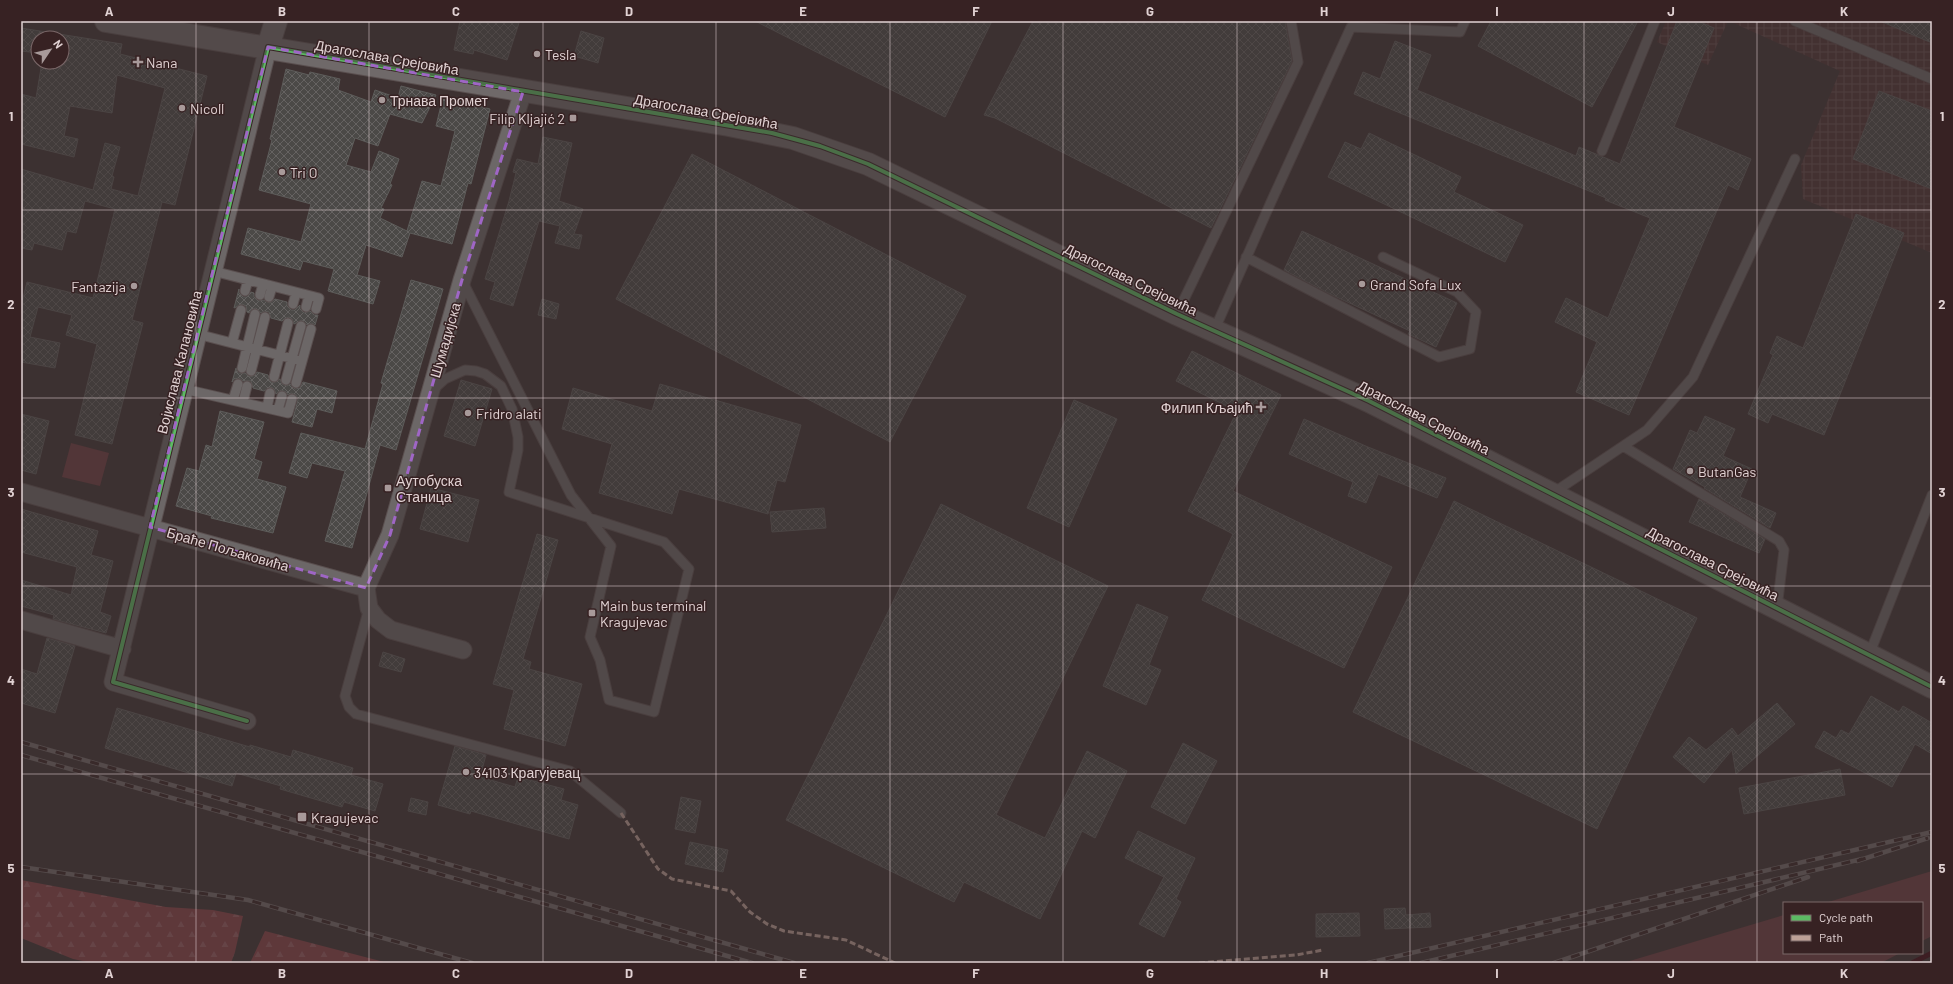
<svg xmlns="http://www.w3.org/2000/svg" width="1953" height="984" font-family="Barlow,sans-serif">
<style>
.industrial{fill:url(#industrial-grid)}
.green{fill:#6d3c40}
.forest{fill:url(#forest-firs)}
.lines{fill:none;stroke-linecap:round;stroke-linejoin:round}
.stream{stroke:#3e0812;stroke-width:5}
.building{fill:url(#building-cross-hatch);stroke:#5d5c5a}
.lane-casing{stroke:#5a4f4f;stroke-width:11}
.street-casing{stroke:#5a4f4f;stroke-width:19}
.secondary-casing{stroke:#5a4f4f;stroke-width:24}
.lane{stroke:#6c6767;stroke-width:9}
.street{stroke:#6c6767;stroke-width:17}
.secondary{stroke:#6f6969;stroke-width:22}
.rail-casing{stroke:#716969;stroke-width:4.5}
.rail{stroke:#372223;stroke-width:3;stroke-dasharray:9;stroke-linecap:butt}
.quiet{stroke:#bda197;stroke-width:3;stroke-dasharray:6 3;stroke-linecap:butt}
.cycleway-casing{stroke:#372223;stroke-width:6}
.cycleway{stroke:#5cba63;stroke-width:4}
.marked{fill:none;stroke:#9f66c6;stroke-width:3;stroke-dasharray:8 5;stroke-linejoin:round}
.grid{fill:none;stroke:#e1d2d3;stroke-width:1;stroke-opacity:0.55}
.poi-dot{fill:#a89a9a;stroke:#372223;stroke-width:1.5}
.labels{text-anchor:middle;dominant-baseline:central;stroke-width:3;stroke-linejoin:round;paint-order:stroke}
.poi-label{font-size:14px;fill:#e1d2d3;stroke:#372223;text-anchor:start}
.street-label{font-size:14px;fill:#e1d2d3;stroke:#372223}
.neatline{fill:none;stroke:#e1d2d3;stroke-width:1.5}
.grid-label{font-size:13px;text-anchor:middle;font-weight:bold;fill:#e1d2d3}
</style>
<defs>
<pattern id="industrial-grid" width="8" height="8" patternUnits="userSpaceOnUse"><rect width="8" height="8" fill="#4c3132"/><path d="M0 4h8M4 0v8" fill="none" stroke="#664e4f"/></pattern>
<pattern id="forest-firs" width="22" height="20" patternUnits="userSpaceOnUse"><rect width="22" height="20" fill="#874046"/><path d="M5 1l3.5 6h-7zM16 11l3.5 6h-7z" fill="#985b60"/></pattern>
<pattern id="building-cross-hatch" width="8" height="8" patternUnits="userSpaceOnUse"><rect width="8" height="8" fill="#4b4947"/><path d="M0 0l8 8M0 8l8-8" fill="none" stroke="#656261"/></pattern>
</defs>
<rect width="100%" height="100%" fill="#3d3131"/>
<path class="industrial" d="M1666,21H1728L1708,65L1657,42Z
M1729,21H1932V253L1803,199L1801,165L1840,71Z"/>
<path class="green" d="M71,443L109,453L100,486L62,477Z
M1932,871V936L1922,941V903H1825Z
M1784,915V953H1900L1881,963H1623Z"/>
<path class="forest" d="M21,880L166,907L213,910L243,916L235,952L231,963H93L73,959L21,938Z
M265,931L388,963H250Z"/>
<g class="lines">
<path class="stream" d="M1912,963L1932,953"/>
</g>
<path class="building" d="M460,21H512L519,23L507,60L474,50L473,54L454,50Z
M755,21H992L945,117Z
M1033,21H1285L1292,61L1211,228L995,118L984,115Z
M1491,21H1638L1592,107L1478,46Z
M1677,21H1698L1714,28L1674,127L1751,159L1738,190L1728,185L1629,415L1576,392L1597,342L1555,322L1566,298L1608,318L1650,218L1605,200L1606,198L1354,94L1363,72L1380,79L1395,41L1431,55L1417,90L1576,156L1579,147L1620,164Z
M1880,21H1932V43Z
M21,28L122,44L120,54L207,76L175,205L162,202L132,320L143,323L112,444L75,435L97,344L66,335L72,315L38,307L30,337L60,343L55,368L21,362V306L27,282L93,298L115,209L85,201L76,233L67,231L62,250L34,243L32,250L21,248V169L93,190L105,143L120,147L112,176L114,177L111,189L138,196L165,88L117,75L112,113L70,106L64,136L78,139L74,157L21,144V94L36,98L42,62H62V38H38V53L21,51Z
M581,31L604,38L598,63L574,56Z
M286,69L309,75L310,72L340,79L338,90L371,102L375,90L398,98L401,86L436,95L422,123L390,114L378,146L355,138L346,165L371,172L379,151L399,159L390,184L392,185L381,208L384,209L380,218L407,231L422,181L441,186L455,131L436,126L443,97L490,109L471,184L468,183L452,244L410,233L402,257L366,245L357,275L380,281L373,304L328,291L334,269L303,261L300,270L241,254L248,228L301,242L311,204L259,190L272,140L270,139Z
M1879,91L1932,111V189L1853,159Z
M1369,133L1461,177L1454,192L1523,225L1505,262L1328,177L1345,142L1361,149Z
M543,137L572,143L559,201L583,209L574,234L582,235L579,249L555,243L560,226L539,221L513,306L490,299L495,282L485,279L509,201L516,173L513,172L517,159L538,164Z
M692,154L966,296L890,442L616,299Z
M1856,214L1904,233L1824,435L1772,414L1768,423L1748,414L1773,355L1770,353L1777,336L1803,348Z
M1302,231L1457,303L1436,347L1408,334L1410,331L1330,294L1284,270Z
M411,280L443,289L396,450L380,445L352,548L325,541L345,471L312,463L307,478L289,473L301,433L365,449L383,384L381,383Z
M239,289V293L243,297H247L251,292L254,293V297L258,301L264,300L270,303L275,299L287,302V306L291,310H295L300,305V309L304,313L310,311L314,315H318L315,325L312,323L307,325L302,320L294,324L292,319L289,317L284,319L282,321L271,318L269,312L264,311L261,313L256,308L251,310L249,313L247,312L246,306L242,304L234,308Z
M542,299L559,304L556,319L538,315Z
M1192,351L1281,395L1233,491L1392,567L1344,668L1202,600L1233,534L1188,511L1237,411L1176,381Z
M236,368L238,373H245L250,377L255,375L257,372L268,375L270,381L273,383L280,379L282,384L287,386L290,384L295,389L300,388L303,382L337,391L332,413L317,409L312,427L292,422L298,400L296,395L291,393L288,395L286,392L281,390L276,394L274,389L271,387L264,391L253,388L251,381H243L239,378L234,379L232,382Z
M461,380L492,389L475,446L444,436Z
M660,384L801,425L785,482L777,480L768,514L679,489L672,514L599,493L612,444L562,429L573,388L652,411Z
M1074,400L1117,419L1069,527L1027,508Z
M220,411L264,422L254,459L262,462L257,479L286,487L273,533L211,518L212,516L176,506L187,468L199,471L206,445L212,447Z
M21,414L49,421L36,474L21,470Z
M1705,416L1735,429L1723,456L1752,469L1740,497L1776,513L1770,528L1704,488L1705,487L1673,469L1690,430L1697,433Z
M1304,419L1368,447L1446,478L1437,498L1378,474L1366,503L1348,496L1353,482L1289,454Z
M431,488L479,500L468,542L420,529Z
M1699,499L1765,539L1759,553L1689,522Z
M1454,501L1697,618L1597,829L1353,712Z
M941,504L1108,586L996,815L1045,838L1087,751L1127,771L1095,838L1082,831L1040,919L964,882L954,902L786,820Z
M824,508L826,528L772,532L770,512Z
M21,509L98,531L91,555L113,561L100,612L111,616L106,633L53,619L54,615L21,606V580L71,595L77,567L21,552Z
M537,534L558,540L523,659L531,662L529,669L582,684L565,746L504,729L514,690L493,684Z
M1137,604L1168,617L1149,665L1161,670L1146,705L1103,686Z
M47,638L75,646L55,713L21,703V669L37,674Z
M383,652L405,659L401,672L379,666Z
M1871,696L1899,712L1903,706L1932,723V754L1915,744L1892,787L1815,747L1824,731L1836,738L1841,730L1849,734Z
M1777,703L1795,724L1736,774L1732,750L1704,783L1673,757L1689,737L1706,750L1732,728L1738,736Z
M117,708L250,747V745L291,757L293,750L353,768L351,775L383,784L375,811L344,802L342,807L280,789L281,786L236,773L232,786L105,748Z
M1183,743L1217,761L1185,824L1151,807Z
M455,746L486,755L480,777L515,787L518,777L564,789L561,800L578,805L569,839L471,811L470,814L438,805Z
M1840,769L1845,795L1744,814L1739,788Z
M681,797L701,801L695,833L675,829Z
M411,798L428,802L426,815L408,811Z
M1138,831L1195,858L1176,899L1181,902L1164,937L1139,924L1164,877L1125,858Z
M690,842L728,850L723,872L685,864Z
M1405,908L1406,915L1430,913L1431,927L1385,929L1384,909Z
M1359,913L1360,936L1316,937V914Z"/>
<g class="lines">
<g class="lane-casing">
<path id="lane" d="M1795,21L1932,79
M1602,151L1655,21
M1246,257L1439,357L1470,349L1476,312L1457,292L1383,257
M213,271L319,298L316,309
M245,291L248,280
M260,295L263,284
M269,297L272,287
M293,304L296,293
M306,307L309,296
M1177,314L1298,62L1291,21
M1214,331L1271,202L1351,27L1460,32L1465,21
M197,334L302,361
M232,343L241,310
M242,368L255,314
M251,371L265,317
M274,377L288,323
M286,380L301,326
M296,383L311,329
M184,389L288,413L292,399
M434,389L445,379L465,370L476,371L485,374L501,386L512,409L518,437V450L509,492L664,542L689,569L654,712L609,700L600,660L590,637L611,546L571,495L463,282
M233,400L238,384
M243,402L247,386
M267,408L270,393
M278,410L282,396
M1623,446L1779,541L1784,550L1777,608
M1553,493L1647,430L1693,377L1795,159
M369,608L345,696L349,707L356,714L570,771L621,813
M1869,655L1932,495"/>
</g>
<g class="street-casing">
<path id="street" d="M21,492L366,588
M366,588L390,535L462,280L523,92
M366,588L369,608L378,620L391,630L463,650
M21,620L122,649
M247,721L113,682L268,47"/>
</g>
<g class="secondary-casing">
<path id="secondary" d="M106,21L729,125L793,138L868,164L1177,314L1369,401L1932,687
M268,47L276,21"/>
</g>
<use href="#lane" class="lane"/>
<use href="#street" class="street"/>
<use href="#secondary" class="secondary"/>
<g class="rail-casing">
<path id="rail" d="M21,742L794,963
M21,755L752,963
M1857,861L1928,838
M21,867L248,900L472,963
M1368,963L1932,832
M1421,963L1862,859
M1554,963L1808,877"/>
</g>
<use href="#rail" class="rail"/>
<path class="quiet" d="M621,813L658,869L672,879L731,891L750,912L767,924L784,931L846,940L895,963
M1199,963L1296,955L1323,950"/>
<g class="cycleway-casing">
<path id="cycleway" d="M247,721L113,682L268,47L772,133L820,146L868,164L1177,314L1369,401L1932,687"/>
</g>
<use href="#cycleway" class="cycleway"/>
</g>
<path d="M0 0H1953V984H0ZM268,47L523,92L462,280L390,535L366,588L150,527Z" fill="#3d3131" fill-opacity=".55" fill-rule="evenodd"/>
<path class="marked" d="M268,47L523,92L462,280L390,535L366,588L150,527Z"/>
<path class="grid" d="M196,21V963M369,21V963M543,21V963M716,21V963M890,21V963M1063,21V963M1237,21V963M1410,21V963M1584,21V963M1757,21V963M21,210H1932M21,398H1932M21,586H1932M21,774H1932"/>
<g class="poi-dot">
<circle cx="537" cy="54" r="4"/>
<path d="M136 56h4v4h4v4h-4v4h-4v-4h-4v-4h4z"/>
<circle cx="382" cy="100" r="4"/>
<circle cx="182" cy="108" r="4"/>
<rect x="569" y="114" width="8" height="8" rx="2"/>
<circle cx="282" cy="172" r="4"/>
<circle cx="1362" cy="284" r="4"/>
<circle cx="134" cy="286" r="4"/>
<path d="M1259 401h4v4h4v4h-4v4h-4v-4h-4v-4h4z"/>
<circle cx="468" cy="413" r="4"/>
<circle cx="1690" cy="471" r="4"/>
<rect x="384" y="484" width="8" height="8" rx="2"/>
<rect x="588" y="609" width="8" height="8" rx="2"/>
<circle cx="466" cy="772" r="4"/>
<rect x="297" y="812" width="10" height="10" rx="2"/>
</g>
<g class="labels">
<g class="poi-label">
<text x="545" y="54">Tesla</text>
<text x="146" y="62">Nana</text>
<text x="390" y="100">Трнава Промет</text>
<text x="190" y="108">Nicoll</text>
<text x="565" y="118" text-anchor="end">Filip Kljajić 2</text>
<text x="290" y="172">Tri O</text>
<text x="1370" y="284">Grand Sofa Lux</text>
<text x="126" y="286" text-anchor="end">Fantazija</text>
<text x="1253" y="407" text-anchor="end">Филип Кљајић</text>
<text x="476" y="413">Fridro alati</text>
<text x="1698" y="471">ButanGas</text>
<text x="396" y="480">Аутобуска<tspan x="396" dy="16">Станица</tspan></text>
<text x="600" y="605">Main bus terminal<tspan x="600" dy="16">Kragujevac</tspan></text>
<text x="474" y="772">34103 Крагујевац</text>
<text x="311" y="817">Kragujevac</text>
</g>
<g class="street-label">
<text transform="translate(387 57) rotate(10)">Драгослава Срејовића</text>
<text transform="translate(706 111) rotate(10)">Драгослава Срејовића</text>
<text transform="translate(1131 279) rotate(26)">Драгослава Срејовића</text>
<text transform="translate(445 340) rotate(-74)">Шумадијска</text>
<text transform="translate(179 362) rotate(-76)">Војислава Калановића</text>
<text transform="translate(1424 417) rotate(27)">Драгослава Срејовића</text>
<text transform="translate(228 549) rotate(16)">Браће Пољаковића</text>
<text transform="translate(1713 563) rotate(27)">Драгослава Срејовића</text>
</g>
</g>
<rect width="1953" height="984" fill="none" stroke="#372223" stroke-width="44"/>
<rect x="1783" y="902" width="140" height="52" fill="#372223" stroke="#7b6869"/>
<rect x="1791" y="915" width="20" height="6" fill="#5cba63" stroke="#7b6869"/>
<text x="1819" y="922" font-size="12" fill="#e1d2d3">Cycle path</text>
<rect x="1791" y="935" width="20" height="6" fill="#bda197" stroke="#7b6869"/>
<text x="1819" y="942" font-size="12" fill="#e1d2d3">Path</text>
<g transform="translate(50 50) rotate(55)"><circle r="19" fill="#372223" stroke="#7b6869"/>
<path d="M0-3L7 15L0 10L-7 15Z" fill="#a89a9a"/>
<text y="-6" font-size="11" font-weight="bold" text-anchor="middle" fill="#e1d2d3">N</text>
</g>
<rect x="22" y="22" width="1909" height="940" class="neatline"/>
<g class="grid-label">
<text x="109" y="16">A</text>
<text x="282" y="16">B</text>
<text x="456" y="16">C</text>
<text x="629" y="16">D</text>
<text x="803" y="16">E</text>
<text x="976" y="16">F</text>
<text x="1150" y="16">G</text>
<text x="1324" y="16">H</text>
<text x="1497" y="16">I</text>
<text x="1671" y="16">J</text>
<text x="1844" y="16">K</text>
<text x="11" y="121">1</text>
<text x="1942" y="121">1</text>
<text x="11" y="309">2</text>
<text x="1942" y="309">2</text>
<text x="11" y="497">3</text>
<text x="1942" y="497">3</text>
<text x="11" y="685">4</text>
<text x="1942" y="685">4</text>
<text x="11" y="873">5</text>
<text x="1942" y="873">5</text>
<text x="109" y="978">A</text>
<text x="282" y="978">B</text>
<text x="456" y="978">C</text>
<text x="629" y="978">D</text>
<text x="803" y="978">E</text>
<text x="976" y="978">F</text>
<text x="1150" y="978">G</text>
<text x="1324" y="978">H</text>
<text x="1497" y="978">I</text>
<text x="1671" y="978">J</text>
<text x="1844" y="978">K</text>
</g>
</svg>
